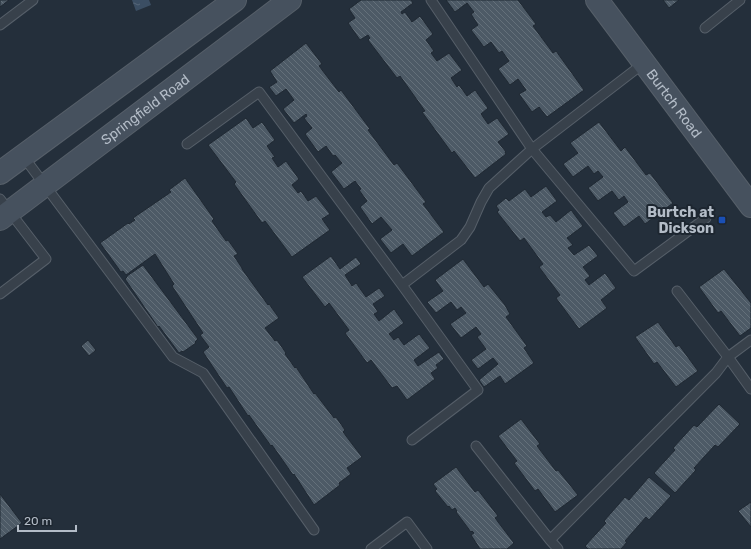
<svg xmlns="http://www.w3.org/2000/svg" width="751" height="549" font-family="Rubik,sans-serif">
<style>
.water{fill:url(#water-ripples)}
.building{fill:url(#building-back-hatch);stroke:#1f2832}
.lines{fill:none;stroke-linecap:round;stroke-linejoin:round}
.service-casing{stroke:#565f69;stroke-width:11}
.secondary-casing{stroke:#565f69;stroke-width:24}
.service{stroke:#38414b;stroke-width:9}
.secondary{stroke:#46515e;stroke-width:22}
.transit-dot{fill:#1a4fb4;stroke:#1d2630;stroke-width:1.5}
.labels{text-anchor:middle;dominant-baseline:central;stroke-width:4;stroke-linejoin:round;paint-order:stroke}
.street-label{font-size:14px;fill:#b3bcc7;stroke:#1d2630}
.poi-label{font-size:14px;font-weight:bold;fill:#b3bcc7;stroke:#1d2630;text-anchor:end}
</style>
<defs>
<pattern id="water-ripples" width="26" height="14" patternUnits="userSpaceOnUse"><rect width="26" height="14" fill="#3b4e63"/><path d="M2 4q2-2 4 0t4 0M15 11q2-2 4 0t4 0" fill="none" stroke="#556678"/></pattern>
<pattern id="building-back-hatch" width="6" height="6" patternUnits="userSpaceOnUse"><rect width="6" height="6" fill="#4d5a66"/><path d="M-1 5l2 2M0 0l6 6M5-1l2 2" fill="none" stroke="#64707a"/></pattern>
</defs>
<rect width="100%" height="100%" fill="#242f3b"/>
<path class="water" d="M132,0H149L151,5L136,11Z"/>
<path class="building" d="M0,0H9L0,7Z
M361,0H411L413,3L401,12L402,14L405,12L412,22L420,16L433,34L426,40L434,51L431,53L437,61L449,53L462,70L451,78L457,87L459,85L467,96L475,90L488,108L481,114L488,124L497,118L509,134L498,142L506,152H505L506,154L475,178L454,151L452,153L422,112L425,111L400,76L397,78L368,40L370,38L368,35L360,40L348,23L355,18L349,9Z
M446,0H518L536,24L533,26L553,53L556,51L584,90L547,117L539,107L532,112L519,94L526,90L518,79L510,85L498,69L509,61L502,51L499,53L491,42L484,47L471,30L478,25L471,14L474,12L467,3L455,12Z
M663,0H679L669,8Z
M306,43L322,64L319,66L339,92L341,90L370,129L368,130L394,165L397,163L426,202L423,204L444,232L412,256L403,244L391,253L380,239L392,230L381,217L372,224L360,207L367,201L359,190L361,189L355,181L344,189L331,172L342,163L335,155L333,156L326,146L318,152L305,134L312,128L304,118L307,116L306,114L294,123L283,109L294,100L286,89L276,96L269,87L277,82L270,71Z
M246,118L253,128L262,122L275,140L267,146L275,157L272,158L278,167L286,161L299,179L292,185L298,193L301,191L308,201L316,196L330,214L322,219L330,230L292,257L265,221L262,223L234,184L236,182L208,145Z
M599,122L621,151L625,147L646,175L650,173L673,203L645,224L639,216L624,227L613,213L628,202L624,196L619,200L612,191L598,201L588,188L603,177L598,171L594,174L588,166L573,177L563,164L578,153L570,143Z
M185,178L214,219L212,221L226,241L228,240L238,254L234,256L242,268V269L268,305L269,304L279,318L265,328L275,341L277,340L286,353L285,354L295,368L296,367L314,394L315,393L334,418L336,417L345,430L343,432L362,457L347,468L351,474L339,483L340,485L314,505L294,474L293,475L272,445L271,446L249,415L248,416L229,387L227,388L203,352L209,347L200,335L203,333L172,286L174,284L155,254L126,275L123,271L121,272L100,243L128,223L129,224L135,220L133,218L171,192L169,190Z
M546,186L557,201L542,212L546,217L550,215L556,222L571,210L583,226L567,238L573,245L568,248L574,255L589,245L598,256L583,267L590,276L585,280L589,285L605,273L616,288L601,300L607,308L579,329L556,298L560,295L539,267L543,264L524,238L520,241L497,212L499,210L496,206L506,198L509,201L525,189L531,197Z
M331,256L340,269L356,257L361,264L345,275L352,286L356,283L366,297L379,288L385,296L373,304L378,312L374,314L379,321L394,309L404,323L389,334L394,340L398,337L404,345L419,334L430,348L414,360L418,366L439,352L444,359L436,365L438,368L431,373L435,379L407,400L397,386L392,388L371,360L367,363L345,333L349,330L329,303L325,307L302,277Z
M463,259L484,287L488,284L505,305L510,314L506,317L527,346L524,348L534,363L505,384L500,376L484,387L479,380L498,364L493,358L478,369L471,360L486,349L477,337L481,334L476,327L461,338L450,324L466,313L461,307L457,310L451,302L436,313L427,302L443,291L435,280Z
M143,265L198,339L195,342L196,343L183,352L182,351L179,353L159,326L158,327L125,279L127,277V276Z
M724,269L751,303V328L740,336L721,311L718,313L699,287Z
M658,322L676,347L679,345L698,371L676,387L657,362L654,364L635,337Z
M88,340L96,350L89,356L81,346Z
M719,404L740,424L718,447L715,445L694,468L696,470L675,493L654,473L675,450L673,448L694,425L697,427Z
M521,419L540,444L537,446L556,471L558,470L578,495L555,512L538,489L535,491L514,463L517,461L498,436Z
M456,467L475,492L478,490L498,516L495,518L514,543L507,549H480L471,535L474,533L472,531L471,532L456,512L457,511L455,508L452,510L449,506L448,507L435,491L437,489L433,484Z
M649,477L671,496L649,520L646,517L625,541L627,542L621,549H588L585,546L606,523L604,521L625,497L629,500Z
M0,494L22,523L0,539Z
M751,502V527L738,511Z"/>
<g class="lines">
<g class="service-casing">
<path id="service" d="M431,0L532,149L634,271L706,218
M0,25L33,0
M705,28L740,0
M187,144L259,92L402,285
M23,156L173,357L203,373L314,530
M0,199L46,259L0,294
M677,291L728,357L751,340
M412,440L478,390L402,285L461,240L470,227L481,202L489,188L532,149L644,63
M476,446L550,540
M371,549L407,522L427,549
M558,549L550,540L716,373L728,357L751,389"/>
</g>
<g class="secondary-casing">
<g id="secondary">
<path id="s1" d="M597,0L751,206"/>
<path d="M0,173L235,0"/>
<path id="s2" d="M0,219L290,0"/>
</g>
</g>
<use href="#service" class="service"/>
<use href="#secondary" class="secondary"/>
</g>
<rect class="transit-dot" x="718" y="216" width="8" height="8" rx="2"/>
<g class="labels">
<g class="street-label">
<text stroke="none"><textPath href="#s1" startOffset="129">Burtch Road</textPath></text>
<text stroke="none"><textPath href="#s2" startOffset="182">Springfield Road</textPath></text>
</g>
<g class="poi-label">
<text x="714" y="212">Burtch at<tspan x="714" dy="16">Dickson</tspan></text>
</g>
</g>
<path d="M18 525v6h58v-6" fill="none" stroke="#b3bcc7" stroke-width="2"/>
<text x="24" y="525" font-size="12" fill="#b3bcc7" stroke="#1d2630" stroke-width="3" paint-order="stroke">20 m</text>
</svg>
